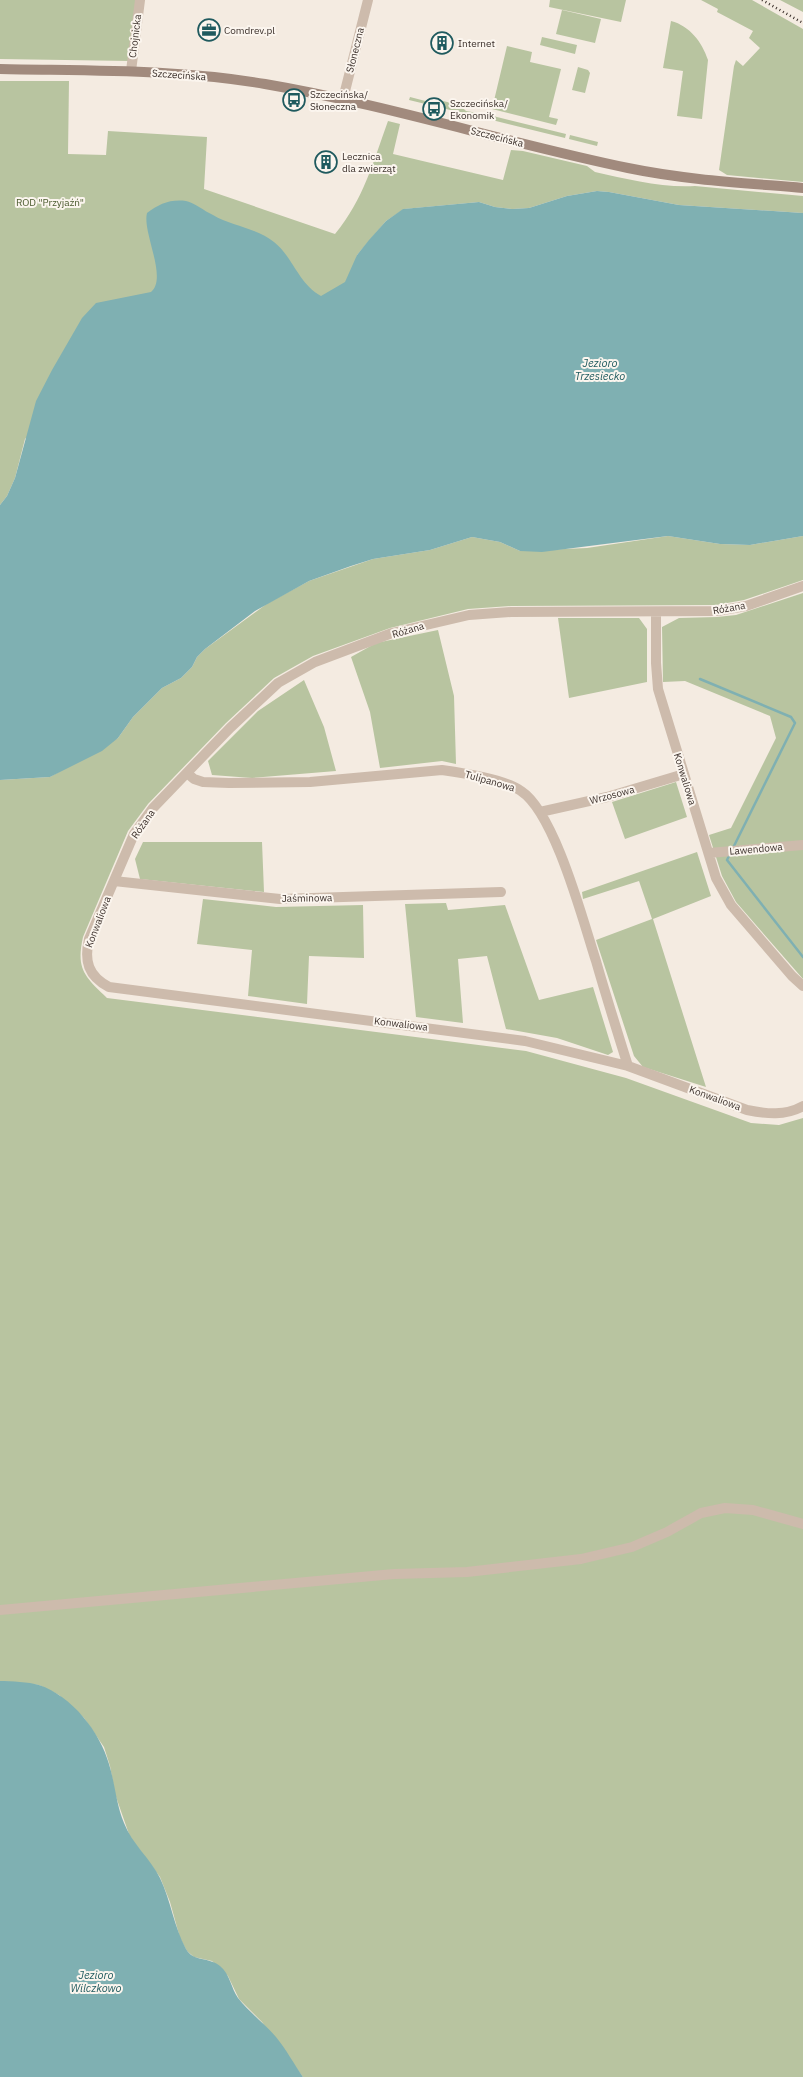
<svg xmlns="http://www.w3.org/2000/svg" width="803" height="2077" font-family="'IBM Plex Sans',sans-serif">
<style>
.green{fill:#b8c4a0}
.water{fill:#7fb0b2}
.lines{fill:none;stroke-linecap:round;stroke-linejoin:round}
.stream{stroke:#7fb0b2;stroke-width:2.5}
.street{stroke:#cdbbac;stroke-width:10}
.secondary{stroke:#a18a7d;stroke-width:10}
.rail{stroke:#3b302b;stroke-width:2.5;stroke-dasharray:1 3;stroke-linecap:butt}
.labels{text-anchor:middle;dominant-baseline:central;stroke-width:4;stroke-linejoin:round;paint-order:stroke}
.poi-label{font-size:10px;fill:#3b302b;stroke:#fbf5ee;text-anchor:start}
.street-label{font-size:10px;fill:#3b302b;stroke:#fbf5ee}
.park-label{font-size:10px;fill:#4a5a2e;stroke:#fbf5ee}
.water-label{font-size:11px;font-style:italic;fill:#1f5a5e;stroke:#fbf5ee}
</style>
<rect width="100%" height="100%" fill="#f4ebe1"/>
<path class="green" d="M0,0H138L130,61L0,59Z
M550,0H626L621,22L549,7Z
M701,0H752L803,29V182L727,175L719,170L734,66L736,60L743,66L760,48L749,38L753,31L717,12L718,9Z
M780,0H803V12Z
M562,10L601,19L595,43L556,34Z
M671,21C690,26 702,42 708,60L702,119L677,116L683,71L663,68Z
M542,37L577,45L575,54L540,45Z
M507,46L532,52L530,62L561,69L549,117L558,119L556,125L492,109Z
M578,67L588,70L590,73L585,93L572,90Z
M0,81H69L68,154L106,155L108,131L207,137L204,189L335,234C364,199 373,162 388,121L400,124L393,154L503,180L511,150L523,151L587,166L595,172C627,179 662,188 695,186L803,196V213L679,205L609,192L597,191L567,196L529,208L512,209L495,207L479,202L404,209L386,221L357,255L351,307L179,273L25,439L15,478L7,496L0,505Z
M410,97L437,104L443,101L460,105L466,111L478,113L479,117L409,100Z
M493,116L566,134L565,138L492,120Z
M570,135L598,142L597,146L569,139Z
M668,536L720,544L750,545L803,536V580L744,600L716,605L511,606L468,609L390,628L313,656L274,678L226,723L148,804L128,831L83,937C76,969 84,976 107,998L526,1051L626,1078L751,1123L779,1125L803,1118V2077H303L262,2022L239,1999L228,1976L212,1961L194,1957L187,1951L180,1938L170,1902L160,1877L130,1837L115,1794L110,1766L104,1747L84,1718L59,1695L39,1685L0,1681V780L50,777L118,738L133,717L162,688L181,678L192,667L197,657L205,649L268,603L309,581L373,559L430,550L472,537L500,542L520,551L587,548Z
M803,593V979L736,902L722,876L709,835L731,828L776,738L770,716L685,681L663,682L662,627L679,618L717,617L736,615Z
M558,618H639L647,629V682L569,698Z
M438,630L454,696L456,764L442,761L380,768L370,712L351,657L376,643Z
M304,680L324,727L336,771L252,778L212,775L208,761L258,711Z
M676,782L687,817L625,839L612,802Z
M143,842H262L264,892L140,879L135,859Z
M697,852L711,896L653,919L706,1087L643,1067L634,1056L596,940L652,919L639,881L583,899L582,892Z
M203,899L276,907L363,905L364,958L309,956L307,1004L248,996L252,950L197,944Z
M446,903L448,910L505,905L539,1000L593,987L613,1052L608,1055L557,1038L506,1029L487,956L458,959L463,1023L416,1017L405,904Z"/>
<path class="water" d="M597,191L609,192L679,205L803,213V536L750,545L720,544L668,536L542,552L520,551L500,542L472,537L430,550L373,559L351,566L309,581L255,611L205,649L197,657L192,667L181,678L162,688L133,717L118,738L102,751L50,777L0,780V505L7,496L15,478L36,401L52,370L82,318L96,303L151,292C168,278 142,232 147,213C159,204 170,199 186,201C195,203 204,211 213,215C231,226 257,228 274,242C293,257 298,283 321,296L345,282L357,255L369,240L386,221L403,209L479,202L495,207L512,209L529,208L567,196Z
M0,1681C12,1681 28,1682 39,1685C72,1696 100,1732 109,1764C115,1783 116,1804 124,1823C132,1844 150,1858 160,1878C171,1901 174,1927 186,1949C193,1962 210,1957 220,1966C230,1974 231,1988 238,1998C249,2012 264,2023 276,2037C286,2049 294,2064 303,2077H0Z"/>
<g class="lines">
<path class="stream" d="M700,679L791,717L795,723L733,848
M730,854L727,860L803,957"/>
<path class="street" d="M131,71L140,0
M343,99L368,0
M803,586L746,606L717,611L511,612L469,615L392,633L315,662L278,683L230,728L153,808L134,834L89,939C84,961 88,976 109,987L525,1041L628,1066L747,1110C767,1114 785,1116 803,1106
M656,612V663L658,689L716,878L731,905L792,976L803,986
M187,773L194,779L203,782L229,783L310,782L442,770C463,773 504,779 521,791C555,813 583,921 596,961C606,996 617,1031 628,1066
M540,812L607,797L684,774
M709,853L803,845
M114,881L280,899L501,892
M0,1610L394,1574L467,1572L581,1559L632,1547L667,1532L701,1513L725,1508L753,1510L803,1524"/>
<path class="secondary" d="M0,69C89,71 178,69 265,84C388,105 507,143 628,168C686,180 745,183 803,188"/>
<path class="rail" d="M762,0L803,23"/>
</g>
<defs>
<g id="office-ring" transform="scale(1.15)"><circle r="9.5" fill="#fbf5ee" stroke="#1f5a5e" stroke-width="1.5"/><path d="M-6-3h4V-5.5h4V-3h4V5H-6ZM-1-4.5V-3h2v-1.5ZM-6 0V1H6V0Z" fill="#1f5a5e"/></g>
<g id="building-ring" transform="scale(1.15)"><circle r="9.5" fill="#fbf5ee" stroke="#1f5a5e" stroke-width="1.5"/><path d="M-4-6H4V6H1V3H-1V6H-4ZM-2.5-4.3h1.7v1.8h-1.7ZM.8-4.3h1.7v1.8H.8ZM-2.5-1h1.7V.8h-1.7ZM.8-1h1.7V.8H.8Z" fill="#1f5a5e"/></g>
<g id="bus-ring" transform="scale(1.15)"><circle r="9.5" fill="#fbf5ee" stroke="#1f5a5e" stroke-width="1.5"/><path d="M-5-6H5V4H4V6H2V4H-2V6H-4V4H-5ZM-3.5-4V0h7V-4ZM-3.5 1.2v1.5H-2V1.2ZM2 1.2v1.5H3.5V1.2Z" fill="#1f5a5e"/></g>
</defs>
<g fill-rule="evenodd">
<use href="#office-ring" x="209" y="30"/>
<use href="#building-ring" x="442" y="43"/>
<use href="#bus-ring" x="294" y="100"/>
<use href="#bus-ring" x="434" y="109"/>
<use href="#building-ring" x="326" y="162"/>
</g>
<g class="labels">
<g class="poi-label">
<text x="224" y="30">Comdrev.pl</text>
<text x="458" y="43">Internet</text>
<text x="310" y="94">Szczecińska/<tspan x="310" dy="12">Słoneczna</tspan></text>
<text x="450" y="103">Szczecińska/<tspan x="450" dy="12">Ekonomik</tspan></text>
<text x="342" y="156">Lecznica<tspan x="342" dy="12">dla zwierząt</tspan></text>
</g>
<g class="street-label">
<text transform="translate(135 36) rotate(-83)">Chojnicka</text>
<text transform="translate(355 50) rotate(-76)">Słoneczna</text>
<text transform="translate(179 75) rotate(4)">Szczecińska</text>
<text transform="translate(497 137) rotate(14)">Szczecińska</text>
<text transform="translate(729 608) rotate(-10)">Różana</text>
<text transform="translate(408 630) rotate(-16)">Różana</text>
<text transform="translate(685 779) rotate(73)">Konwaliowa</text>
<text transform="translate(490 781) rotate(16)">Tulipanowa</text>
<text transform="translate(612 795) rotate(-15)">Wrzosowa</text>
<text transform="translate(143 824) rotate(-55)">Różana</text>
<text transform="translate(756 849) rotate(-5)">Lawendowa</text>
<text transform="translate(307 898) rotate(-1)">Jaśminowa</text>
<text transform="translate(98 922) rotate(-69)">Konwaliowa</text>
<text transform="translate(401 1024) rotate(7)">Konwaliowa</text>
<text transform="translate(715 1098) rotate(20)">Konwaliowa</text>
</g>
<g class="park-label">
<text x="50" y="202">ROD "Przyjaźń"</text>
</g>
<g class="water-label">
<text x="600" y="363">Jezioro<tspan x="600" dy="13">Trzesiecko</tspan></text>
<text x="96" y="1975">Jezioro<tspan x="96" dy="13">Wilczkowo</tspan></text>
</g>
</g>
</svg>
